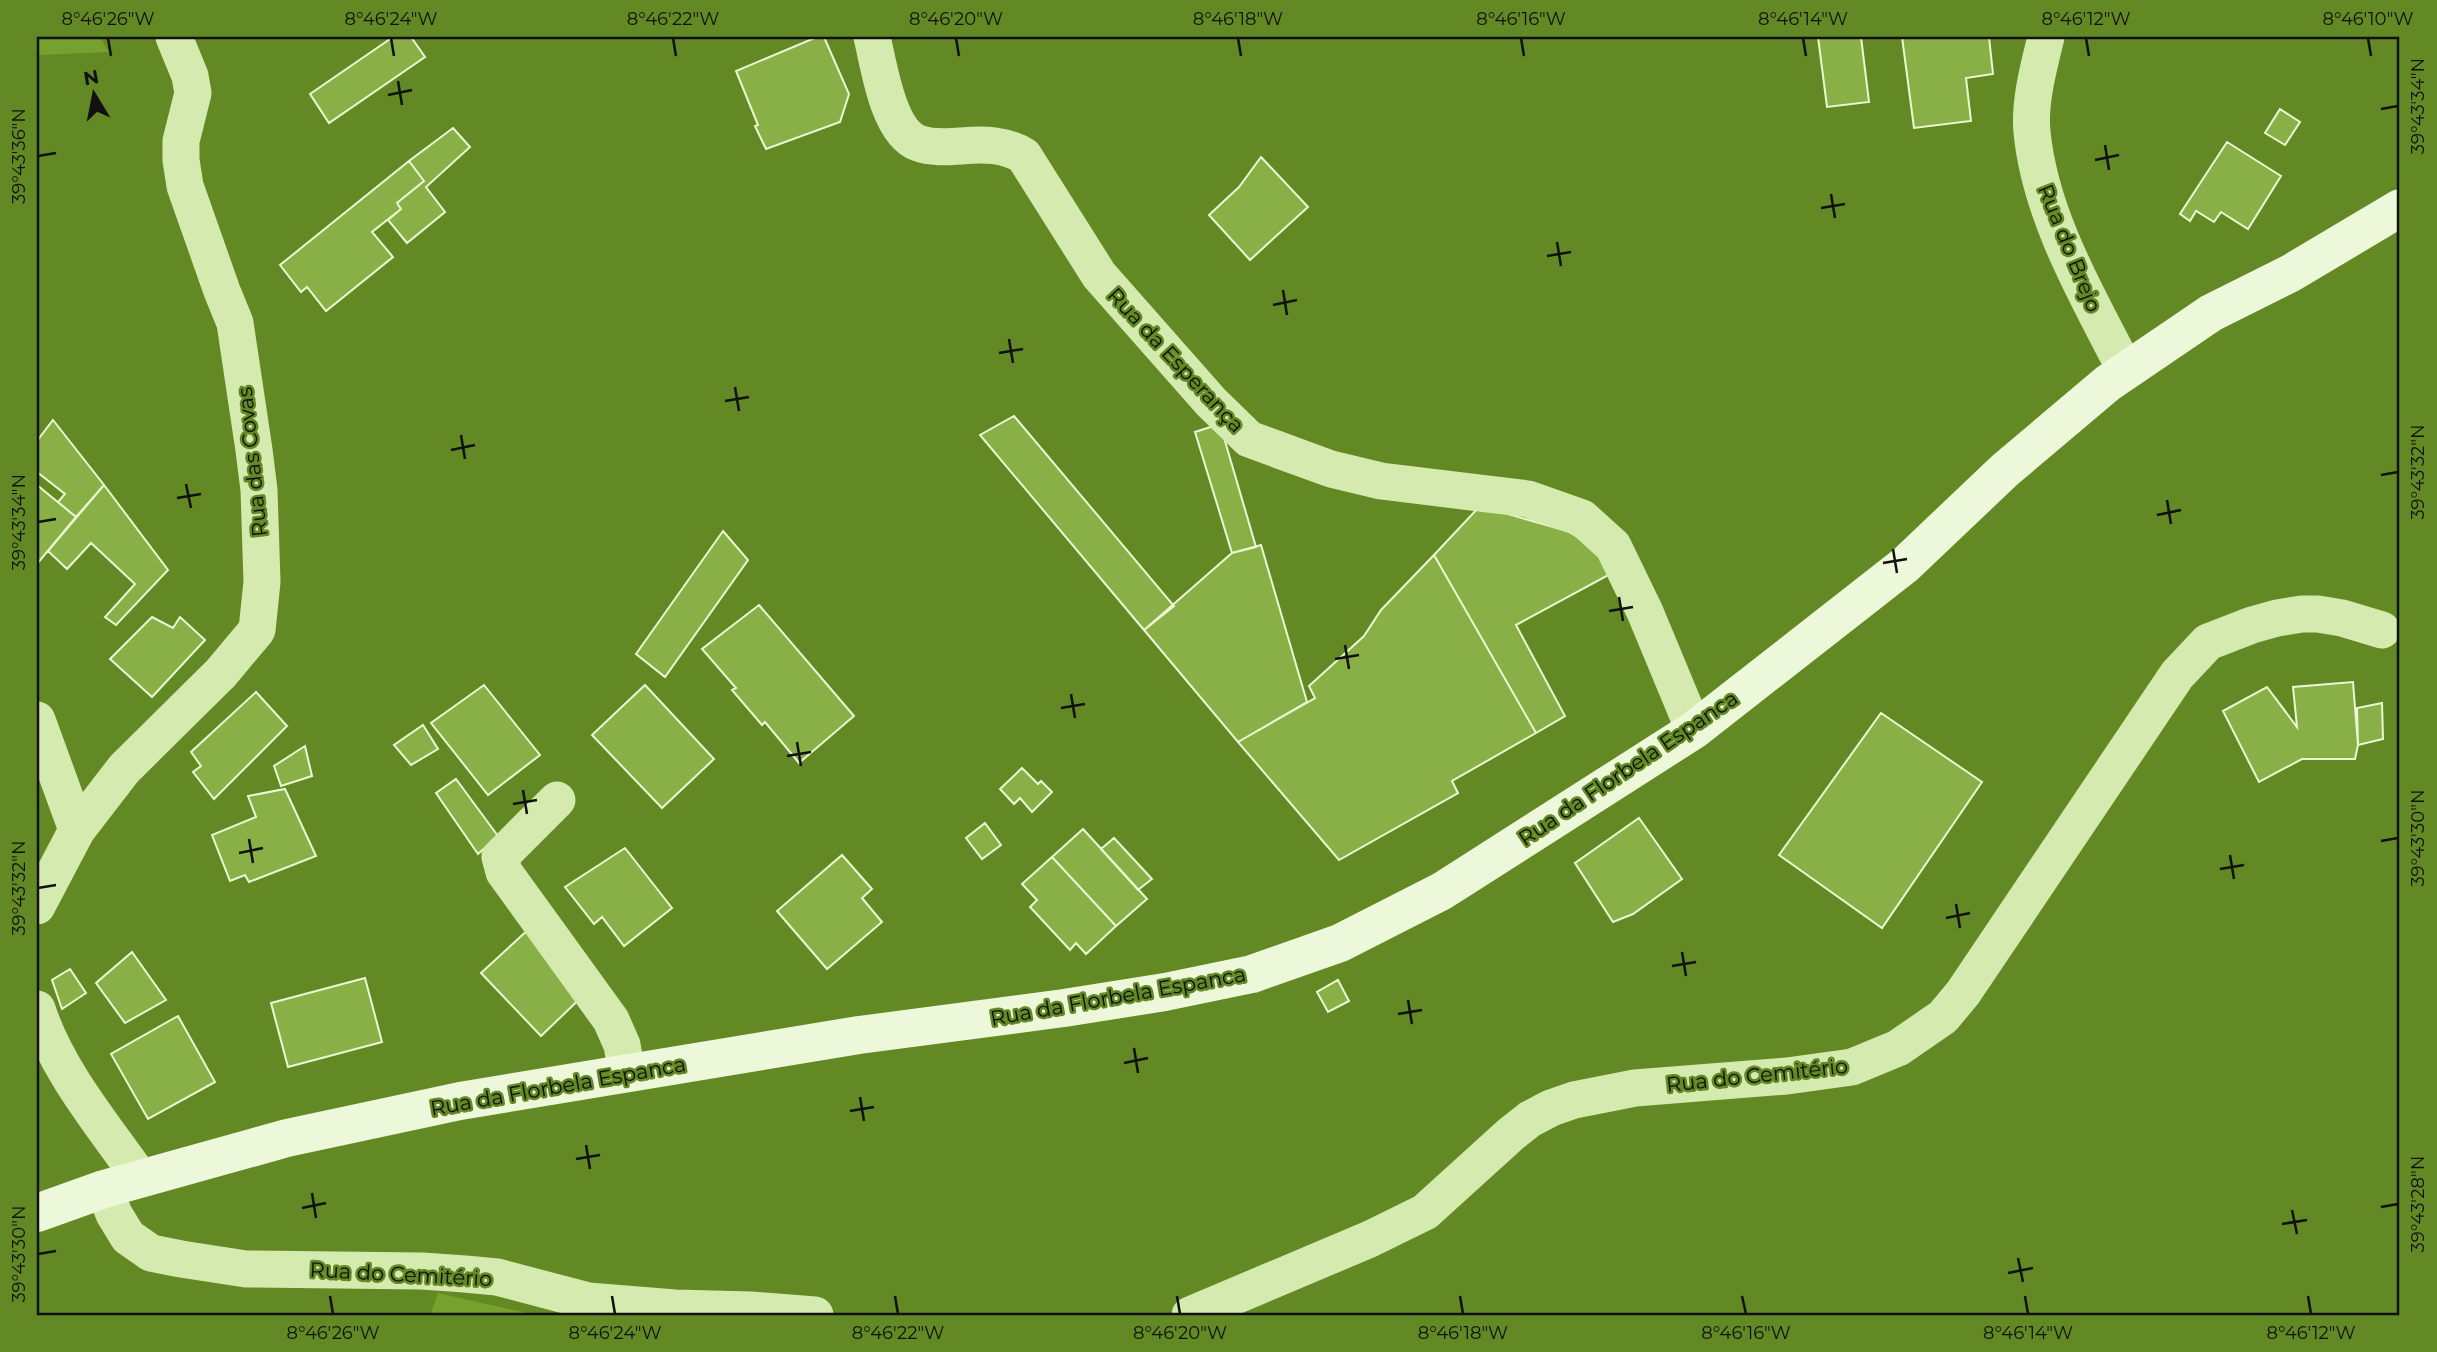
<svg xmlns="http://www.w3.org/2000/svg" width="2437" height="1352" font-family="Montserrat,sans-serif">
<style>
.green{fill:#77a12d}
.building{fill:#89af47;stroke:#ebf8d3;stroke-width:2}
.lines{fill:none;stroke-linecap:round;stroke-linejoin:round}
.street{stroke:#d5eaaf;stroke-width:37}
.secondary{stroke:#edf8da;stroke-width:38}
.ticks{fill:none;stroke:#111;stroke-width:2.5}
.labels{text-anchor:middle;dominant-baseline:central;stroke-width:5;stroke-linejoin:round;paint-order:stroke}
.street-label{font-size:21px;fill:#111;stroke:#628923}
.neatline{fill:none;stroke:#111;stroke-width:2.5}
.ticks-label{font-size:18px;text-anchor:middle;fill:#111}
</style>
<rect width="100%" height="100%" fill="#628923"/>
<path class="green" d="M37,37H100L109,52L37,55Z
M438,1293L536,1315H430Z"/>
<path class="building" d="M393,37H411L425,57L329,123L310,94Z
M817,37H824L849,94L840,122L766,149L755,126L758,125L736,71Z
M1818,37H1861L1869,102L1827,107Z
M1902,37H1989L1993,74L1966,78L1971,121L1914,128Z
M2280,109L2300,122L2285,145L2265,133Z
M453,128L470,147L426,187L445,212L407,243L388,220L401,209L397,203L424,181L409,161Z
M2227,142L2281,176L2248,229L2221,212L2214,222L2196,211L2190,221L2180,214Z
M1261,157L1308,207L1250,260L1209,215L1239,187Z
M409,161L424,181L397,203L401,209L372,232L393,257L326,311L307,287L301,292L280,265Z
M1014,416L1174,606L1144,630L980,435Z
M53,420L104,485L76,517L58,502L65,494L37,472V441Z
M1220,424L1256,547L1232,553L1195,432Z
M37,485L76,517L37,564Z
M104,485L168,570L116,625L105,617L135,584L91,543L67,569L48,551Z
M1480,506L1567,531L1583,540L1614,572L1516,625L1565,716L1536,733L1434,555Z
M723,531L748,560L665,677L636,654Z
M1261,545L1307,702L1238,742L1144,630L1232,553Z
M1434,555L1536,733L1452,781L1458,793L1339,860L1238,742L1315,698L1309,686L1364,636L1381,610Z
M759,605L854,716L799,763L765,722L762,725L732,690L736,688L702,649Z
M152,617L173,628L180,617L205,640L152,697L110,659Z
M2353,682L2358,745L2355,759H2302L2259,782L2223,711L2267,687L2297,727L2293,687Z
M484,685L540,755L488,795L431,723Z
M645,685L714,759L662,808L592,735Z
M256,692L287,726L214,799L193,772L201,766L191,752Z
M2382,703L2383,739L2358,745L2357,708Z
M1881,713L1982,782L1882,928L1779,855Z
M423,725L438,749L411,765L394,745Z
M305,746L312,776L281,786L274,766Z
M1022,768L1038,784L1041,781L1052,792L1032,812L1020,798L1014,804L1000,789Z
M456,779L498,836L478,854L436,793Z
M285,789L316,856L249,882L245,875L230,881L212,835L256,817L248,796Z
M1639,818L1682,879L1633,914L1613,922L1575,863Z
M985,823L1001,845L982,859L966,838Z
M1083,829L1147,899L1116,926L1052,857Z
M1114,838L1152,879L1138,890L1101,849Z
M625,848L672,908L624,946L602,917L594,924L565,887Z
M842,855L872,889L862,898L882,922L827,969L777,911Z
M1052,857L1116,926L1086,954L1076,943L1070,950L1030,907L1037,900L1022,884Z
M530,928L589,990L541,1036L481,973Z
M132,952L166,1000L125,1023L96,983Z
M70,969L86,993L62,1009L52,980Z
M365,978L382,1042L288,1067L271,1003Z
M1338,980L1349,1001L1328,1012L1317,992Z
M178,1016L215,1082L148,1119L111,1054Z"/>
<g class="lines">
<path class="street" d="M872,37C879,66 888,132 918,143C931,148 947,147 961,146C984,144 1005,144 1024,156L1099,275L1211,402L1249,439L1331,469L1381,481L1528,499L1582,518L1613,546L1645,612L1694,730
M2046,37C2039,66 2029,102 2032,132C2040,216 2088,297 2126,371
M37,720L77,830
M557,800L500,857L504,872L611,1020L622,1045L627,1073
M37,906L77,830L124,769L221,673L257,630L262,582L259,490L254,450L235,323L222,291L185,186L181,160V141L193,93L190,76L174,37
M37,1009C57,1071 103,1125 140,1178
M104,1189L114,1214L128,1237L151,1253L181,1259L246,1269L422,1271L465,1274L497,1277L588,1301L675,1308L751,1310L815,1315
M1190,1315L1370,1239L1425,1212L1511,1134L1530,1119L1551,1108L1574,1100L1635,1088L1787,1076L1852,1067L1898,1048L1943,1017L1963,993L2177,675L2208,642L2252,625L2277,618L2302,614H2318L2342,618L2382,630"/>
<path class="secondary" d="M37,1213L104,1189L287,1138L460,1101L859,1035L1064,1008L1165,992L1252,974L1340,943L1442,891L1694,730L1905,565L2005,470L2108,383L2211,313L2291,273L2400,208"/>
</g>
<path class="ticks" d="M108,38L111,56M391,38L394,56M673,38L676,56M956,38L959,56M1238,38L1241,56M1521,38L1524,56M1803,38L1806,56M2086,38L2089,56M2368,38L2371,56M398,81L402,105M388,95L412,90M2381,109L2398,106M2105,145L2109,170M38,156L56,153M2095,160L2119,155M1831,194L1835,218M1821,208L1845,204M1557,242L1561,266M1547,256L1571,252M1283,290L1287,315M1273,305L1297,300M1009,339L1013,363M999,353L1023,349M735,387L739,411M725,401L749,397M461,435L465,459M451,450L475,445M2381,475L2398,472M186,484L191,508M177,498L201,494M2167,500L2171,524M2157,515L2181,510M38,522L56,519M1893,549L1897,573M1883,563L1907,559M1619,597L1623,621M1609,611L1633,607M1345,645L1349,669M1335,659L1359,655M1071,694L1075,718M1061,708L1085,704M797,742L801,766M787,756L811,752M523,790L527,814M513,804L537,800M249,839L253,863M2381,841L2398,838M239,853L263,848M2230,855L2234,879M2220,869L2244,865M38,888L56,885M1956,904L1960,928M1946,918L1970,913M1682,952L1686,976M1672,966L1696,962M1408,1000L1412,1024M1398,1014L1422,1010M1134,1048L1138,1073M1124,1063L1148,1058M860,1097L864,1121M850,1111L874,1107M586,1145L590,1169M576,1159L600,1155M312,1193L316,1218M2381,1207L2398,1204M302,1208L326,1203M2292,1210L2297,1234M2282,1224L2307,1220M38,1254L56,1251M2018,1258L2023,1282M2008,1273L2033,1268M330,1296L333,1314M612,1296L615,1314M895,1296L898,1314M1177,1296L1180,1314M1460,1296L1463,1314M1742,1296L1746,1314M2025,1296L2028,1314M2308,1296L2311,1314"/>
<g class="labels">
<g class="street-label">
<text transform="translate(2070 248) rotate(68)">Rua do Brejo</text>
<text transform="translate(1176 360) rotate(47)">Rua da Esperança</text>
<text transform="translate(252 462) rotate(-96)">Rua das Covas</text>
<text transform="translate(1628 768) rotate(-34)">Rua da Florbela Espanca</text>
<text transform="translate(1118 996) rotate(-10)">Rua da Florbela Espanca</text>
<text transform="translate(1757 1075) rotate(-6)">Rua do Cemitério</text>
<text transform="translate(558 1086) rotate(-10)">Rua da Florbela Espanca</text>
<text transform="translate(401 1274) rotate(3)">Rua do Cemitério</text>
</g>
</g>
<rect width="2437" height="1352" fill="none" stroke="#628923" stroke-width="77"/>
<g transform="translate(94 94) rotate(350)" stroke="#628923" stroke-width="5" paint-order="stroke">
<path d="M0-5L12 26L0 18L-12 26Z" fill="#111111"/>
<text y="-10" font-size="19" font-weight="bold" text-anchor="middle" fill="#111111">N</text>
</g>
<rect x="38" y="38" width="2360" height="1276" class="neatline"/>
<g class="ticks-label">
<text x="108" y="25">8°46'26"W</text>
<text x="391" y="25">8°46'24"W</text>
<text x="673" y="25">8°46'22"W</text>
<text x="956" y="25">8°46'20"W</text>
<text x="1238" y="25">8°46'18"W</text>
<text x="1521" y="25">8°46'16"W</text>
<text x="1803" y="25">8°46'14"W</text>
<text x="2086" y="25">8°46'12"W</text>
<text x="2368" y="25">8°46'10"W</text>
<text transform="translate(2418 106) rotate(-90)" y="6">39°43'34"N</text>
<text transform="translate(19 156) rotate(-90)" y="6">39°43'36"N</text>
<text transform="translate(2418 472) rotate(-90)" y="6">39°43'32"N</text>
<text transform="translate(19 522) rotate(-90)" y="6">39°43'34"N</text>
<text transform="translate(2418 838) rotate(-90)" y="6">39°43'30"N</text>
<text transform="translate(19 888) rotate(-90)" y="6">39°43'32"N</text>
<text transform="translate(2418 1204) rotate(-90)" y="6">39°43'28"N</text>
<text transform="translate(19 1254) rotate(-90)" y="6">39°43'30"N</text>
<text x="333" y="1339">8°46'26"W</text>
<text x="615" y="1339">8°46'24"W</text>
<text x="898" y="1339">8°46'22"W</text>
<text x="1180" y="1339">8°46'20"W</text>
<text x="1463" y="1339">8°46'18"W</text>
<text x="1746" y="1339">8°46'16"W</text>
<text x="2028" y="1339">8°46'14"W</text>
<text x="2311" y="1339">8°46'12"W</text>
</g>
</svg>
